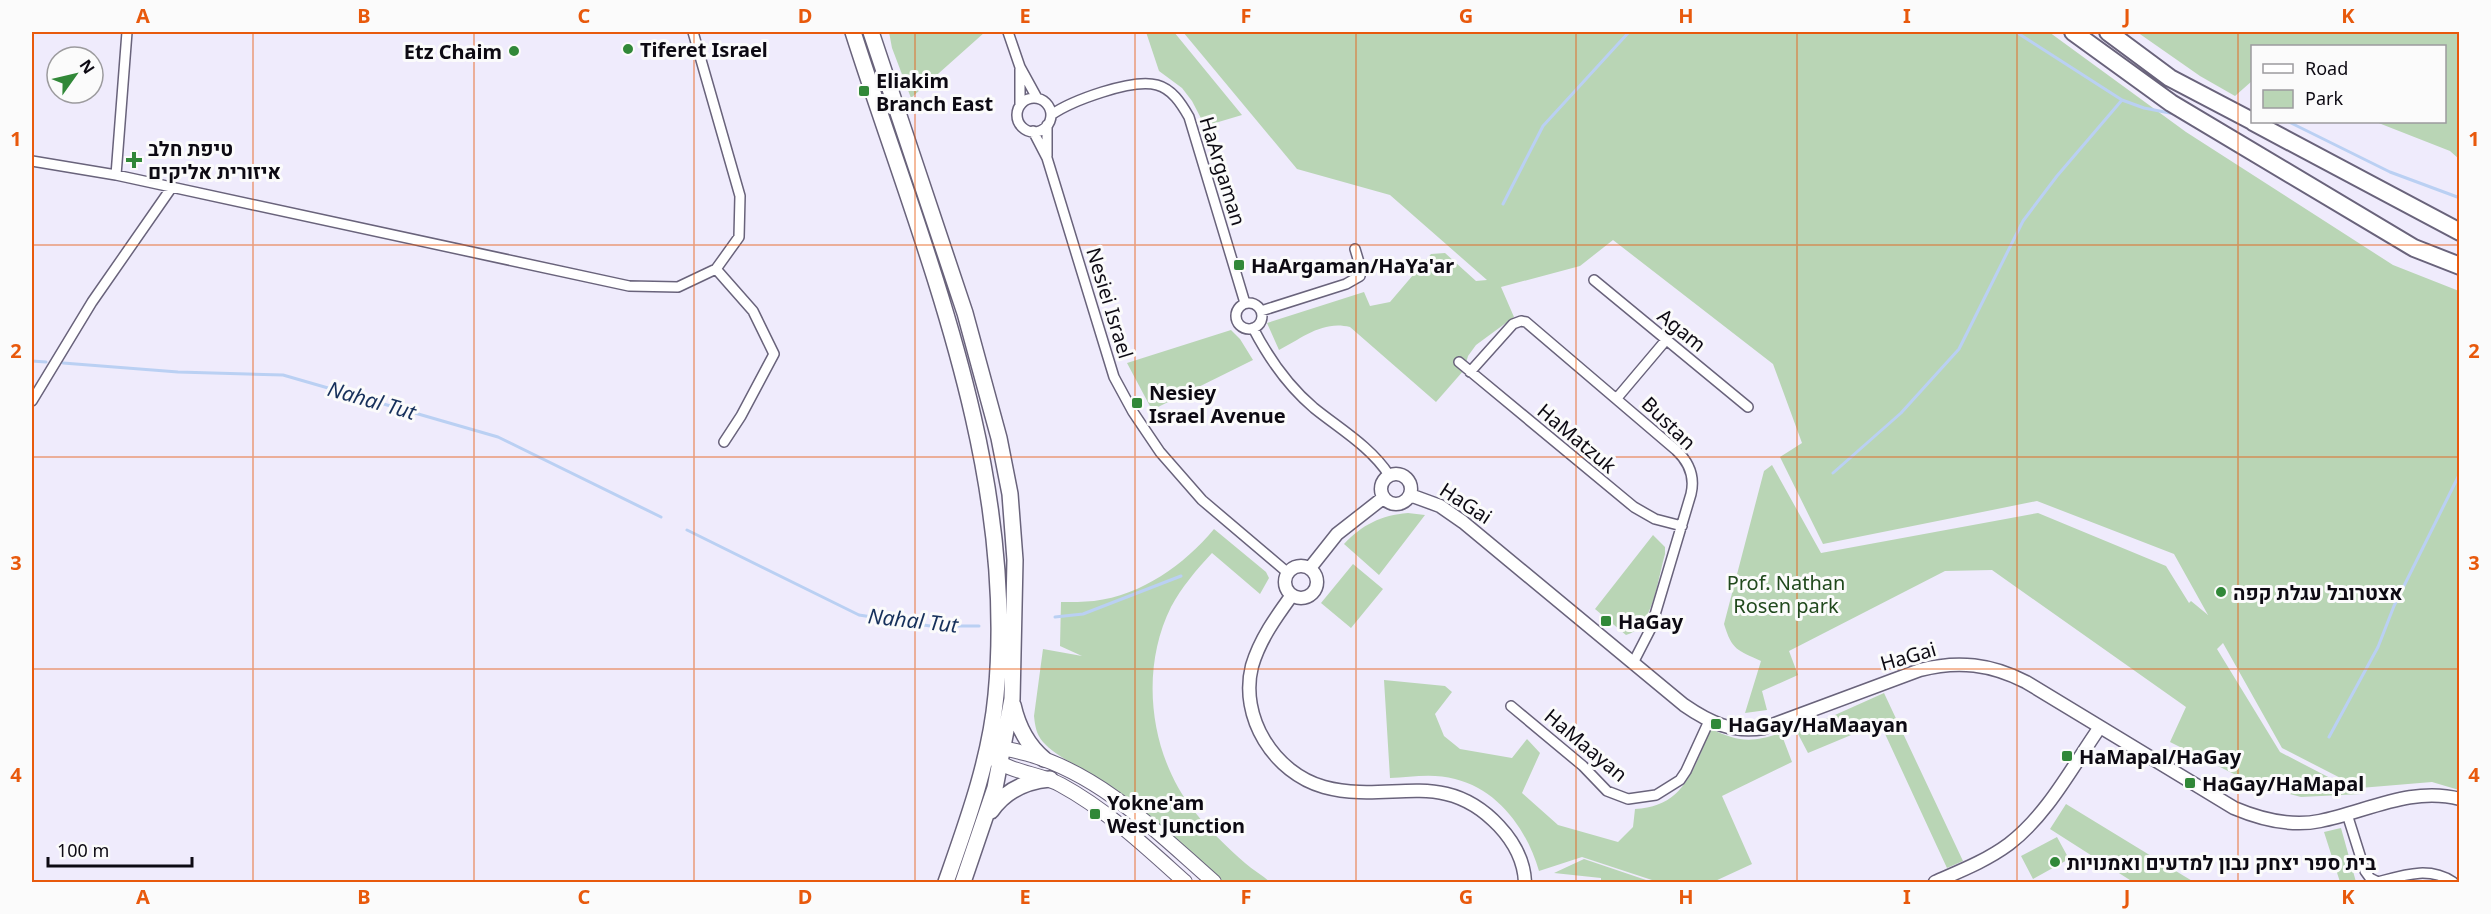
<svg xmlns="http://www.w3.org/2000/svg" width="2491" height="914" font-family="'Noto Sans',Heebo,sans-serif">
<style>
.green{fill:#b9d5b5}
.lines{fill:none;stroke-linecap:round;stroke-linejoin:round}
.stream{stroke:#bad0f3;stroke-width:3}
.minor-casing{stroke:#69637b;stroke-width:12}
.tertiary-casing{stroke:#69637b;stroke-width:15}
.secondary-casing{stroke:#69637b;stroke-width:16}
.primary-casing{stroke:#69637b;stroke-width:18}
.motorway-casing{stroke:#69637b;stroke-width:20}
.minor{stroke:#fff;stroke-width:9}
.tertiary{stroke:#fff;stroke-width:12}
.secondary{stroke:#fff;stroke-width:14}
.primary{stroke:#fff;stroke-width:15}
.motorway{stroke:#fff;stroke-width:16}
.grid{fill:none;stroke:#e8590c;stroke-width:1.5;stroke-opacity:0.55}
.poi-dot{fill:#318838;stroke:#fbfbfb;stroke-width:2}
.labels{text-anchor:middle;dominant-baseline:central;stroke-width:6;stroke-linejoin:round;paint-order:stroke}
.poi-label{font-size:20px;font-weight:bold;fill:#0d0a13;stroke:#fbfbfb;text-anchor:start}
.street-label{font-size:20px;fill:#0d0a13;stroke:#fbfbfb}
.park-label{font-size:20px;fill:#21491d;stroke:#fbfbfb}
.water-label{font-size:21px;font-style:italic;fill:#16305b;stroke:#fbfbfb}
.neatline{fill:none;stroke:#e8590c;stroke-width:2}
.grid-label{font-size:20px;text-anchor:middle;font-weight:bold;fill:#e8590c}
</style>
<rect width="100%" height="100%" fill="#efebfc"/>
<path class="green" d="M889,32H985L911,98L892,48Z
M1146,32H1174L1242,115L1205,126L1192,101L1182,88L1159,71Z
M1183,32H2049L2186,132L2393,265L2459,291V790L2432,782L2360,788L2282,748L2223,643L2217,649L2280,752L2361,794L2301,797L2256,785L2170,742L2186,707L1992,570L1945,571L1789,651L1798,675L1762,691L1767,710L1745,713L1761,661C1737,650 1732,650 1724,624L1764,471L1772,465L1821,553L2038,513L2166,566L2189,603L2191,601L2208,615L2174,554L2037,501L1823,544L1780,457L1802,443L1773,364L1613,240L1580,266L1501,287L1514,317L1476,345L1468,356L1464,370L1436,402L1350,327C1323,320 1302,338 1279,350L1267,323L1364,292L1370,306L1390,302L1431,254L1445,253L1476,281L1487,280L1390,195L1297,169Z
M2137,32H2459V159L2450,151L2376,122H2444V46H2252V81L2235,96L2200,76Z
M1231,330L1240,339L1253,360L1152,410L1127,363Z
M1408,513L1425,515L1379,575L1344,544C1362,525 1381,515 1408,513Z
M1214,529L1266,572L1269,578L1260,594L1212,553C1197,569 1181,588 1171,607C1139,671 1150,756 1194,811C1208,829 1227,847 1245,863C1253,870 1262,875 1270,882H1218C1185,851 1152,818 1116,790C1095,774 1058,759 1043,742C1036,734 1035,725 1034,716L1043,649L1082,656L1060,646L1061,602C1072,602 1083,602 1094,601C1142,595 1184,565 1214,529Z
M1653,535L1665,547V554C1658,577 1653,629 1626,635L1595,609Z
M1353,564L1383,589L1351,628L1321,603Z
M1384,680L1445,686L1452,692L1435,714L1444,736L1460,749L1512,758L1527,739L1540,753L1522,793L1558,825L1618,842L1633,827L1635,809C1685,807 1694,767 1711,729C1739,742 1751,743 1781,733L1792,762L1722,796L1752,864L1713,882H1658L1582,857L1539,871C1527,830 1499,790 1455,779C1434,773 1411,777 1390,778Z
M1884,693L1963,861L1947,868L1880,723L1808,753L1797,732Z
M2066,804L2184,876L2194,882H2133L2050,829Z
M2341,828L2356,882H2340L2324,832Z
M2057,837L2069,859L2033,879L2021,856Z
M1584,859L1652,882H1601V878L1554,873Z"/>
<g class="lines">
<path class="stream" d="M2016,32L2122,100L2144,108L2175,114
M2289,122L2390,172L2460,198
M1503,204L1543,126L1629,32
M32,361L46,362
M63,363L178,372L283,375L498,437L661,517
M1833,473L1901,413L1959,349L2023,221L2057,176L2122,100
M687,530L859,615L930,626H979
M1055,617L1083,614L1181,576
M2329,737L2378,647L2394,606L2460,473"/>
<g class="minor-casing">
<path id="minor" d="M1008,32L1020,67L1037,98
M1020,69V105
M1017 115a17 17 0 1 1 34 0a17 17 0 1 1-34 0Z
M1051,115C1071,101 1132,78 1157,85C1172,89 1181,103 1189,117L1245,303
M1033,131L1047,158L1114,377L1133,412L1160,452L1202,500L1288,573
M1047,156V125
M32,161L116,175L629,286L678,287L716,269L739,237L740,196L693,32
M116,175L127,32
M716,269L753,311L774,354L741,416L724,442
M1594,280L1748,407
M1236 316a13 13 0 1 1 26 0a13 13 0 1 1-26 0Z
M1261,311L1346,284L1360,276L1361,269L1355,249
M1253,328C1269,359 1287,385 1314,408C1340,429 1371,447 1389,475
M1459,362L1634,507L1655,519L1682,526
M1470,372L1513,324L1521,321L1526,322L1676,450C1689,462 1695,477 1691,494L1651,628L1633,663
M1617,398L1666,340
M32,401L92,302L172,187
M1511,706L1583,766L1607,791L1628,799L1656,795L1680,780L1686,771L1709,721
M2347,814L2365,871L2370,878L2378,882C2404,875 2429,866 2453,882"/>
</g>
<g class="tertiary-casing">
<path id="tertiary" d="M1381 489a15 15 0 1 1 30 0a15 15 0 1 1-30 0Z
M1410,495L1440,506L1463,522L1684,705C1710,723 1732,733 1764,728L1920,670C1958,660 1991,664 2026,682L2234,808C2260,819 2291,827 2320,821C2366,812 2411,786 2460,799
M1285 582a16 16 0 1 1 32 0a16 16 0 1 1-32 0Z
M1310,568L1337,534L1383,498
M1292,595C1276,617 1260,639 1252,666C1239,717 1274,773 1324,787C1390,805 1443,766 1499,826C1514,842 1524,861 1525,882
M1935,882C1960,871 1986,861 2009,844C2048,814 2072,767 2100,727"/>
</g>
<g class="secondary-casing">
<path id="secondary" d="M992,750C1006,747 1015,751 1028,754C1102,775 1158,833 1214,882
M992,757C1010,773 1039,773 1061,785C1107,810 1146,847 1185,882"/>
</g>
<g class="primary-casing">
<path id="primary" d="M853,32C921,245 1018,466 996,695C990,760 967,822 946,882
M871,32L965,313L999,438L1010,494L1015,560L1012,699L995,788L963,882
M1013,705C1018,727 1027,745 1044,759
M991,811C1005,791 1026,781 1050,779"/>
</g>
<g class="motorway-casing">
<path id="motorway" d="M2073,32L2171,103L2414,248L2460,266
M2108,32L2170,78L2252,121
M2253,122L2460,232"/>
</g>
<use href="#minor" class="minor"/>
<use href="#tertiary" class="tertiary"/>
<use href="#secondary" class="secondary"/>
<use href="#primary" class="primary"/>
<use href="#motorway" class="motorway"/>
</g>
<path class="grid" d="M253,32V882M474,32V882M694,32V882M915,32V882M1135,32V882M1356,32V882M1576,32V882M1797,32V882M2017,32V882M2238,32V882M32,245H2460M32,457H2460M32,669H2460"/>
<g class="poi-dot">
<circle cx="628" cy="49" r="6"/>
<circle cx="514" cy="51" r="6"/>
<rect x="858" y="85" width="12" height="12" rx="3"/>
<path d="M131 151h6v6h6v6h-6v6h-6v-6h-6v-6h6z"/>
<rect x="1233" y="259" width="12" height="12" rx="3"/>
<rect x="1131" y="397" width="12" height="12" rx="3"/>
<circle cx="2221" cy="592" r="6"/>
<rect x="1600" y="615" width="12" height="12" rx="3"/>
<rect x="1710" y="718" width="12" height="12" rx="3"/>
<rect x="2061" y="750" width="12" height="12" rx="3"/>
<rect x="2184" y="777" width="12" height="12" rx="3"/>
<rect x="1089" y="808" width="12" height="12" rx="3"/>
<circle cx="2055" cy="862" r="6"/>
</g>
<g class="labels">
<g class="poi-label">
<text x="640" y="49">Tiferet Israel</text>
<text x="502" y="51" text-anchor="end">Etz Chaim</text>
<text x="876" y="80">Eliakim<tspan x="876" dy="23">Branch East</tspan></text>
<text x="148" y="148">טיפת חלב<tspan x="148" dy="23">איזורית אליקים</tspan></text>
<text x="1251" y="265">HaArgaman/HaYa'ar</text>
<text x="1149" y="392">Nesiey<tspan x="1149" dy="23">Israel Avenue</tspan></text>
<text x="2233" y="592">אצטרובל עגלת קפה</text>
<text x="1618" y="621">HaGay</text>
<text x="1728" y="724">HaGay/HaMaayan</text>
<text x="2079" y="756">HaMapal/HaGay</text>
<text x="2202" y="783">HaGay/HaMapal</text>
<text x="1107" y="802">Yokne'am<tspan x="1107" dy="23">West Junction</tspan></text>
<text x="2067" y="862">בית ספר יצחק נבון למדעים ואמנויות</text>
</g>
<g class="street-label">
<text transform="translate(1223 171) rotate(73)">HaArgaman</text>
<text transform="translate(1110 303) rotate(73)">Nesiei Israel</text>
<text transform="translate(1682 330) rotate(39)">Agam</text>
<text transform="translate(1669 423) rotate(44)">Bustan</text>
<text transform="translate(1577 438) rotate(40)">HaMatzuk</text>
<text transform="translate(1466 503) rotate(33)">HaGai</text>
<text transform="translate(1908 656) rotate(-16)">HaGai</text>
<text transform="translate(1586 745) rotate(40)">HaMaayan</text>
</g>
<g class="park-label">
<text x="1786" y="582">Prof. Nathan<tspan x="1786" dy="23">Rosen park</tspan></text>
</g>
<g class="water-label">
<text transform="translate(372 400) rotate(16)">Nahal Tut</text>
<text transform="translate(913 620) rotate(6)">Nahal Tut</text>
</g>
</g>
<rect width="2491" height="914" fill="none" stroke="#fbfbfb" stroke-width="66"/>
<rect x="2251" y="45" width="195" height="78" fill="#fbfbfb" stroke="#9c9b9e" stroke-width="1.5"/>
<rect x="2263" y="64" width="30" height="9" fill="#ffffff" stroke="#9c9b9e" stroke-width="1.5"/>
<text x="2305" y="75" font-size="18" fill="#0d0a13">Road</text>
<rect x="2263" y="90" width="30" height="18" fill="#b9d5b5" stroke="#9c9b9e" stroke-width="1.5"/>
<text x="2305" y="105" font-size="18" fill="#0d0a13">Park</text>
<g transform="translate(75 75) rotate(56)"><circle r="28" fill="#fbfbfb" stroke="#9c9b9e" stroke-width="1.5"/>
<path d="M0-4.5L10 22L0 15L-10 22Z" fill="#318838"/>
<text y="-9" font-size="16" font-weight="bold" text-anchor="middle" fill="#0d0a13">N</text>
</g>
<path d="M48 857v9h144v-9" fill="none" stroke="#0d0a13" stroke-width="3"/>
<text x="57" y="857" font-size="18" fill="#0d0a13" stroke="#fbfbfb" stroke-width="4.5" paint-order="stroke">100 m</text>
<rect x="33" y="33" width="2425" height="848" class="neatline"/>
<g class="grid-label">
<text x="143" y="23">A</text>
<text x="364" y="23">B</text>
<text x="584" y="23">C</text>
<text x="805" y="23">D</text>
<text x="1025" y="23">E</text>
<text x="1246" y="23">F</text>
<text x="1466" y="23">G</text>
<text x="1686" y="23">H</text>
<text x="1907" y="23">I</text>
<text x="2127" y="23">J</text>
<text x="2348" y="23">K</text>
<text x="16" y="146">1</text>
<text x="2474" y="146">1</text>
<text x="16" y="358">2</text>
<text x="2474" y="358">2</text>
<text x="16" y="570">3</text>
<text x="2474" y="570">3</text>
<text x="16" y="782">4</text>
<text x="2474" y="782">4</text>
<text x="143" y="904">A</text>
<text x="364" y="904">B</text>
<text x="584" y="904">C</text>
<text x="805" y="904">D</text>
<text x="1025" y="904">E</text>
<text x="1246" y="904">F</text>
<text x="1466" y="904">G</text>
<text x="1686" y="904">H</text>
<text x="1907" y="904">I</text>
<text x="2127" y="904">J</text>
<text x="2348" y="904">K</text>
</g>
</svg>
